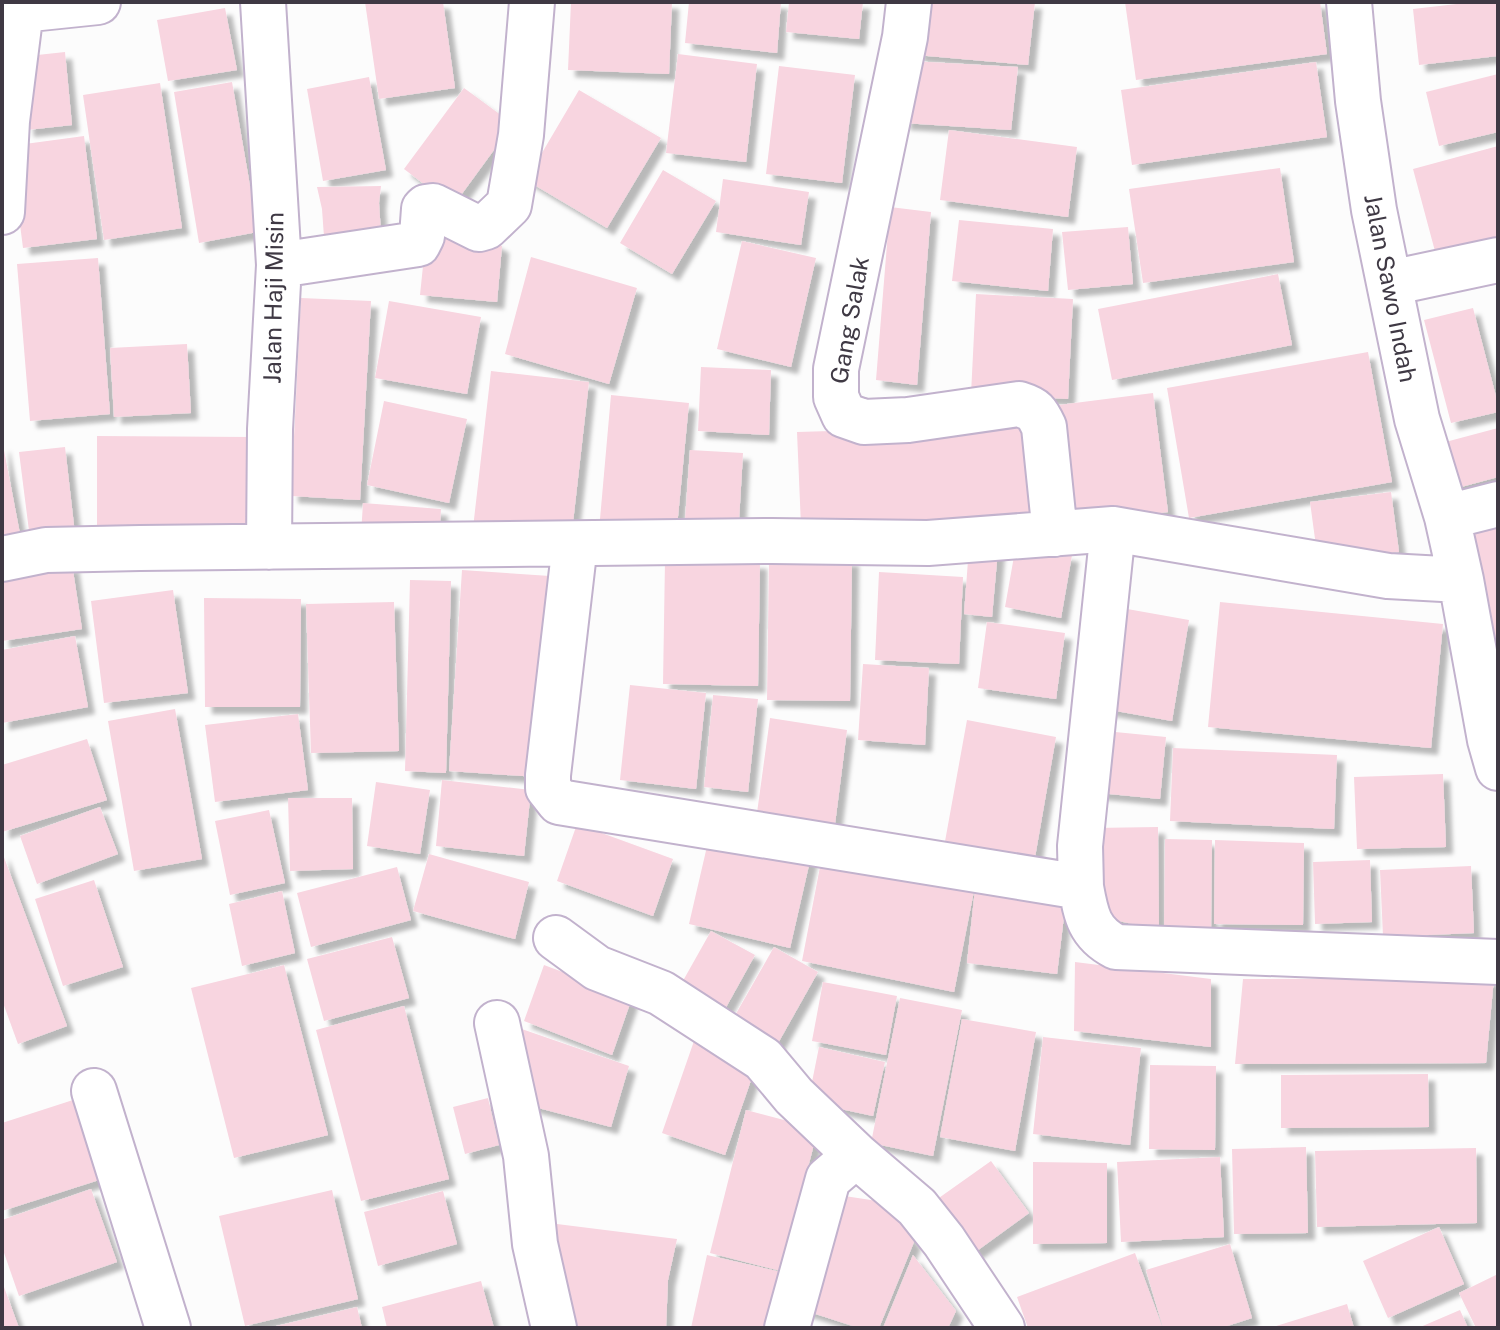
<svg xmlns="http://www.w3.org/2000/svg" width="1500" height="1330" font-family="'Public Sans',sans-serif">
<style>
.building{fill:#f8d5e0;filter:url(#shadow)}
.lines{fill:none;stroke-linecap:round;stroke-linejoin:round}
.minor-casing{stroke:#c2b2cd;stroke-width:48}
.minor{stroke:#fff;stroke-width:44}
.labels{text-anchor:middle;dominant-baseline:central;stroke-width:6;stroke-linejoin:round;paint-order:stroke}
.street-label{font-size:24px;fill:#3f3944;stroke:#fff}
</style>
<defs>
<filter id="shadow"><feDropShadow dx="7" dy="7" stdDeviation="2" flood-color="#0004"/></filter>
</defs>
<rect width="100%" height="100%" fill="#fcfcfc"/>
<path class="building" d="M365,2H443L455,88L379,99Z
M571,2H672L669,74L568,70Z
M689,2H781L777,53L685,43Z
M789,2H863L859,39L786,32Z
M922,2H1035L1028,65L916,55Z
M1125,2H1320L1327,54L1136,80Z
M1474,2H1498V56L1419,65L1413,9Z
M225,8L237,70L168,81L157,20Z
M65,52L72,125L27,130L19,57Z
M678,54L757,64L746,162L666,153Z
M910,61L1018,67L1011,130L903,123Z
M1316,62L1327,137L1132,165L1121,90Z
M779,66L855,75L842,183L766,174Z
M1498,74V132L1439,146L1426,92Z
M369,77L386,170L323,181L307,89Z
M232,82L258,232L199,243L174,92Z
M160,83L182,228L104,240L83,95Z
M464,88L513,124L453,206L404,169Z
M579,90L661,138L607,228L526,180Z
M949,130L1077,147L1068,217L940,200Z
M84,136L97,239L23,248L10,146Z
M1498,146V238L1436,255L1413,169Z
M1280,168L1294,262L1143,283L1129,189Z
M663,170L716,201L672,274L620,243Z
M723,179L809,192L801,245L716,232Z
M381,186L379,203L381,233L324,237L322,209L317,187Z
M890,207L931,212L917,385L876,380Z
M429,208L502,246L497,302L420,295Z
M959,220L1053,229L1048,291L952,281Z
M1128,227L1133,284L1068,290L1062,232Z
M742,241L816,258L791,367L717,349Z
M531,257L637,288L609,384L505,354Z
M98,258L110,414L30,421L17,264Z
M1278,274L1292,345L1112,380L1098,309Z
M976,294L1073,299L1068,399L971,394Z
M301,298L371,301L360,500L291,496Z
M389,301L481,317L467,394L375,378Z
M1473,308L1498,404V412L1451,423L1424,320Z
M187,344L191,413L114,417L110,348Z
M1368,352L1392,482L1189,518L1167,388Z
M701,367L771,370L769,435L698,431Z
M491,371L589,382L571,540L473,528Z
M1153,393L1168,512L1074,524L1059,405Z
M611,395L689,403L677,527L600,519Z
M384,401L467,419L449,503L367,485Z
M1032,425L1036,518L801,526L797,432Z
M1498,428V477L1450,490L1438,444Z
M97,436L253,437L254,536H97Z
M2,445H3L21,539L2,543Z
M65,447L75,534L30,539L19,452Z
M690,450L743,453L738,538L684,534Z
M1391,492L1399,552L1318,561L1310,502Z
M363,503L441,509L439,540L361,534Z
M1498,521V657H1497L1464,530Z
M1016,545L1072,555L1061,618L1005,607Z
M969,547L998,550L992,617L964,614Z
M769,558L852,559L850,701L767,700Z
M665,560L760,562L758,686L663,684Z
M72,564L82,629L2,641V575Z
M462,570L550,576L537,777L449,771Z
M879,572L963,577L959,664L875,660Z
M410,580L451,581L446,773L405,771Z
M173,590L188,693L104,703L91,601Z
M204,598L301,599L300,707H205Z
M394,602L399,751L311,753L306,604Z
M1220,602L1443,624L1431,748L1208,727Z
M1116,607L1189,620L1172,721L1099,708Z
M987,622L1065,633L1056,699L978,688Z
M75,636L88,707L2,723V650Z
M863,664L929,668L925,745L858,740Z
M630,685L706,693L696,789L620,780Z
M713,695L758,699L748,792L704,787Z
M175,709L202,859L134,871L108,721Z
M298,714L308,790L215,802L205,725Z
M770,718L847,730L834,832L756,820Z
M967,720L1056,737L1034,863L944,847Z
M1095,730L1166,737L1160,799L1089,792Z
M87,739L107,800L2,832V765Z
M1173,748L1337,755L1334,829L1170,821Z
M1443,774L1446,847L1357,849L1354,777Z
M442,780L531,790L524,856L436,846Z
M376,782L430,790L420,854L367,846Z
M288,798H352L353,869L290,871Z
M100,807L118,854L37,884L20,836Z
M269,810L285,883L230,895L215,821Z
M577,824L673,859L653,916L557,881Z
M1158,827L1159,930L1110,919L1093,828Z
M711,829L812,852L790,948L689,924Z
M1165,839L1212,840L1211,933L1164,932Z
M1215,840L1304,843L1303,925L1214,924Z
M823,851L976,881L954,992L802,961Z
M2,852L67,1026L18,1044L2,1000Z
M429,854L529,882L515,939L413,911Z
M1370,860L1372,922L1315,924L1313,862Z
M1471,866L1474,933L1383,937L1380,870Z
M397,867L411,920L311,947L297,893Z
M94,880L123,967L63,986L35,899Z
M975,889L1066,900L1057,974L967,963Z
M282,891L295,953L242,966L229,904Z
M711,931L755,955L719,1020L675,995Z
M392,937L409,998L324,1021L307,959Z
M774,947L818,972L773,1052L729,1026Z
M1075,962L1211,979V1047L1074,1031Z
M284,965L328,1135L234,1158L191,988Z
M544,965L632,998L612,1055L524,1021Z
M1494,978L1486,1063L1235,1064L1243,979Z
M823,982L897,996L886,1055L812,1041Z
M900,998L962,1010L933,1156L871,1143Z
M404,1006L449,1179L361,1201L316,1030Z
M962,1019L1036,1032L1015,1151L940,1137Z
M513,1026L629,1066L611,1127L523,1104Z
M1043,1037L1141,1048L1130,1145L1033,1134Z
M694,1041L757,1063L725,1155L662,1133Z
M819,1047L885,1062L873,1116L808,1102Z
M1150,1065L1216,1066L1215,1150L1149,1149Z
M1428,1074L1429,1127L1281,1128V1075Z
M488,1098L499,1145L465,1154L453,1107Z
M73,1100L99,1180L2,1211V1123Z
M746,1110L818,1129L781,1271L710,1253Z
M1306,1147L1308,1233L1234,1234L1232,1149Z
M1476,1148L1477,1223L1317,1227L1315,1151Z
M1220,1157L1224,1237L1121,1242L1117,1162Z
M991,1161L1029,1213L974,1253L936,1200Z
M1033,1162L1107,1163V1243L1033,1244Z
M91,1189L117,1262L19,1296L2,1247V1220Z
M332,1190L358,1299L245,1326L219,1216Z
M443,1191L457,1244L378,1266L364,1212Z
M838,1195L884,1202L914,1242L879,1328H859L800,1309Z
M549,1223L677,1239L668,1280L666,1328H561Z
M1439,1227L1464,1284L1388,1318L1363,1261Z
M1230,1244L1252,1318L1221,1328H1163L1146,1270Z
M1135,1253L1162,1326L1157,1328H1028L1017,1297Z
M707,1255L781,1272L768,1328H691Z
M913,1255L956,1311L948,1328H883Z
M1498,1274V1328H1476L1459,1293Z
M481,1281L494,1328H387L382,1307Z
M2,1287H4L19,1328H2Z
M1347,1304L1354,1328H1273V1327Z
M357,1307L362,1328H273L272,1327Z
M1460,1310L1468,1328H1418Z"/>
<g class="lines">
<g class="minor-casing">
<path id="minor" d="M263,2L279,265L270,429L269,547
M909,2L905,37L836,369V397L844,415L864,422L908,420L1019,404C1035,409 1037,412 1044,427L1055,534
M1349,2L1358,101L1374,210L1417,419L1447,517L1498,504
M2,9L21,10L98,2
M2,212L7,121L21,10
M279,265L418,244L422,236L424,209L426,207L433,206L479,229L486,227L509,205L521,135L532,2
M1390,283L1498,260
M1447,517L1461,580L1490,740L1498,768
M575,544L548,775V788L559,802L1081,887L1080,846L1113,529
M2,559L46,550L140,548L772,541L928,543L1113,529L1388,576L1461,580
M1081,887C1086,915 1089,933 1116,947L1498,962
M556,938L597,968L661,993L763,1059L794,1096L856,1155
M497,1023L526,1156L535,1244L554,1328
M94,1091L168,1328
M787,1328L828,1179L856,1155L917,1207L944,1241L1002,1328"/>
</g>
<use href="#minor" class="minor"/>
</g>
<g class="labels">
<g class="street-label">
<text transform="translate(1391 288) rotate(79)">Jalan Sawo Indah</text>
<text transform="translate(273 298) rotate(-89)">Jalan Haji Misin</text>
<text transform="translate(849 320) rotate(-80)">Gang Salak</text>
</g>
</g>
<rect width="1500" height="1330" fill="none" stroke="#3f3944" stroke-width="8"/>
</svg>
